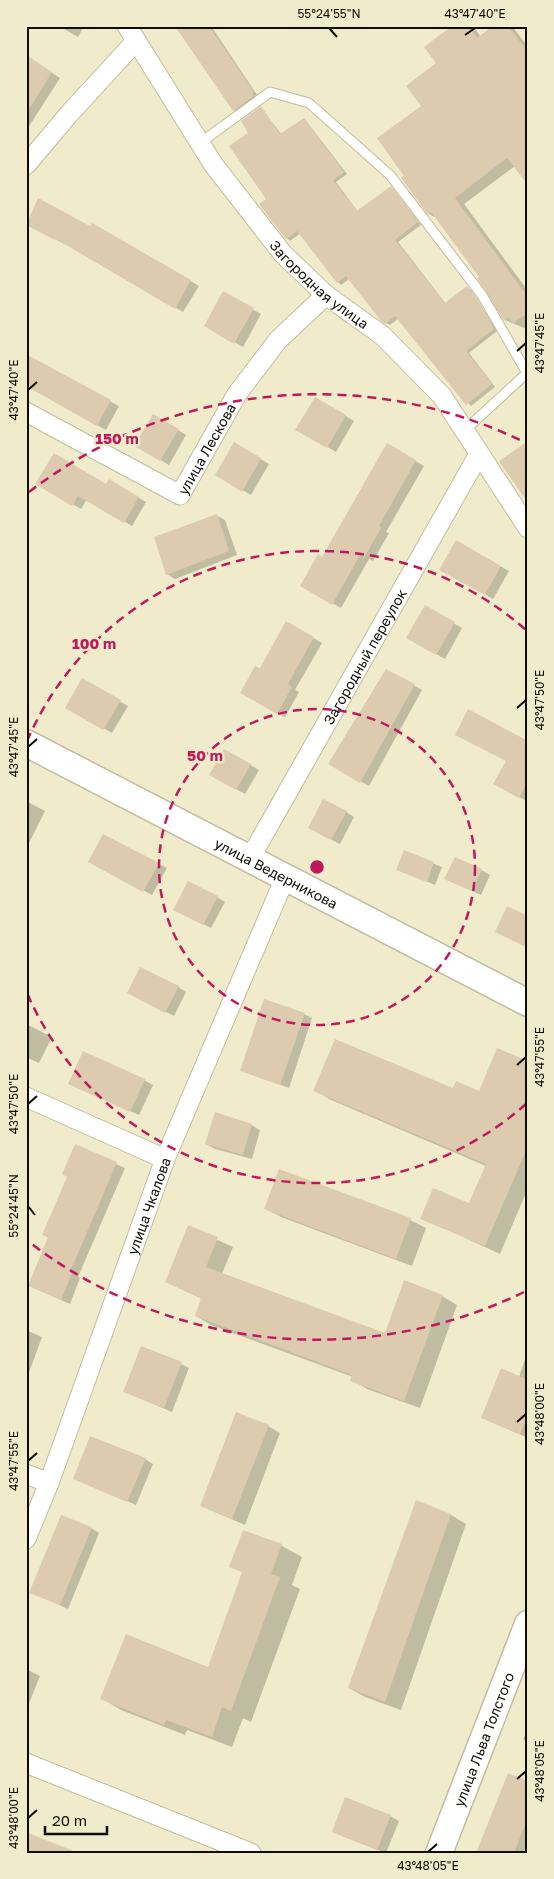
<svg xmlns="http://www.w3.org/2000/svg" width="554" height="1879" font-family="'Golos Text',sans-serif">
<style>
.shadow{fill:#0003}
.building{fill:#ddcbaf}
.lines{fill:none;stroke-linecap:round;stroke-linejoin:round}
.lane-casing{stroke:#c2bd9e;stroke-width:11}
.street-casing{stroke:#c2bd9e;stroke-width:21}
.secondary-casing{stroke:#c2bd9e;stroke-width:29}
.lane{stroke:#fff;stroke-width:9}
.street{stroke:#fff;stroke-width:19}
.secondary{stroke:#fff;stroke-width:26}
.ticks{fill:none;stroke:#0e0c03;stroke-width:2}
.ring{fill:none;stroke:#c2185b;stroke-width:2.5;stroke-dasharray:9 6}
.labels{text-anchor:middle;dominant-baseline:central;stroke-width:4.5;stroke-linejoin:round;paint-order:stroke}
.street-label{font-size:14px;fill:#0e0c03;stroke:#f0ebcb}
.centre{fill:#c2185b;stroke:#f0ebcb;stroke-width:2.5}
.ring-label{font-size:15px;text-anchor:middle;font-weight:bold;fill:#c2185b;stroke:#f0ebcb;stroke-width:4.5;stroke-linejoin:round;paint-order:stroke}
.neatline{fill:none;stroke:#0e0c03;stroke-width:2}
.ticks-label{font-size:12px;text-anchor:middle;fill:#0e0c03}
</style>
<rect width="100%" height="100%" fill="#f0ebcb"/>
<path class="shadow" d="M59,26H84L78,37Z
M176,26H211L257,95L255,96L257,99L238,112L234,110Z
M454,26H473L481,37L495,26H512L528,47V178L515,166L464,204L528,291V325L524,328L505,320L480,277L438,219L429,214L406,176L423,106Z
M26,56L60,78L26,131Z
M261,108L282,135L304,119L307,122L347,174L336,182L358,212L391,187L394,190L421,225L398,242L446,304L467,287L471,290L497,331L469,353L495,387L471,406L399,318L390,325L386,323L349,279L341,285L338,282L301,233L290,241L287,238L268,199L250,133Z
M39,199L90,227L92,225L199,286L183,312L65,242L64,244L27,223Z
M223,293L261,314L243,347L205,325Z
M67,379L119,406L106,430L26,385Z
M315,398L354,421L336,452L297,429Z
M153,415L186,435L169,465L136,445Z
M235,444L269,464L251,495L216,475Z
M388,445L424,466L386,532L389,533L373,561L369,559L341,608L301,586L322,558Z
M109,480L146,502L132,526L87,499L81,509L37,483L106,486Z
M216,515L225,520L237,555L175,579L167,574Z
M457,542L509,571L493,599L441,569Z
M425,607L462,628L445,659L408,638Z
M287,623L322,643L295,690L299,692L285,717L241,692L260,670Z
M387,670L422,690L369,786L330,764Z
M83,680L128,706L112,733L67,707Z
M528,742V800L527,801L503,789Z
M225,750L259,770L245,794L211,775Z
M26,801L45,811L27,847H26Z
M346,812L354,817L340,844L318,833Z
M103,835L167,868L152,895L89,861Z
M405,852L442,867L435,885L398,869Z
M481,870L490,875L481,895L454,883Z
M217,897L225,902L211,928L183,914Z
M178,987L186,992L174,1016L137,997Z
M304,1014L312,1018L289,1088L241,1070Z
M26,1024L52,1037L39,1063L26,1057Z
M528,1062V1188L500,1254L422,1218L470,1205L486,1166L329,1099L315,1090H454L480,1092Z
M144,1080L153,1085L139,1115L78,1088Z
M251,1125L260,1130L252,1159L215,1149L206,1144Z
M75,1146L125,1168L78,1277L80,1278L70,1304L30,1286L49,1238L44,1235L69,1177Z
M266,1209L410,1220L426,1228L412,1266L281,1217Z
M189,1227L233,1247L222,1274L386,1334L442,1296L457,1305L420,1408L367,1389L352,1380L353,1377L211,1325L196,1316L202,1299L166,1282Z
M26,1330L42,1337L26,1381Z
M528,1350V1438L482,1418L519,1377Z
M181,1364L189,1368L172,1412L125,1392Z
M268,1426L280,1433L245,1525L201,1506Z
M145,1459L153,1464L136,1505L74,1478Z
M416,1502L451,1515L466,1524L401,1710L365,1697L349,1688Z
M91,1528L99,1533L68,1609L31,1592Z
M243,1532L282,1546L302,1557L292,1585L300,1589L251,1722L243,1718L232,1747L187,1730L185,1735L121,1710L101,1698L208,1668L243,1573L231,1566Z
M26,1669L40,1676L27,1708L26,1707Z
M528,1729V1742L523,1739Z
M528,1782V1843L524,1852L526,1853H477Z
M390,1816L399,1821L386,1853L342,1836Z"/>
<path class="building" d="M175,26H209L254,92L252,94L254,96L233,111Z
M452,26H469L477,38L493,26H508L528,52V185L507,158L455,198L528,297V313L513,323L508,317L504,321L477,278L479,277L431,212L428,215L401,178L404,176L377,138L421,106L406,86L436,63L424,47Z
M26,55L52,72L26,114Z
M261,106L280,134L304,118L344,172L333,180L357,211L391,186L418,222L395,240L445,303L467,286L477,298L494,329L466,351L492,384L466,405L395,316L385,324L381,321L346,276L337,283L297,231L286,239L259,204L266,199L229,146L248,133L241,121Z
M38,198L90,226L92,223L191,280L175,309L56,239L55,240L26,225Z
M223,291L254,308L234,344L204,326Z
M26,354L111,400L97,426L26,386Z
M315,397L346,415L327,448L295,430Z
M153,414L179,429L160,461L134,446Z
M528,441V503L499,461Z
M234,442L261,458L242,492L215,475Z
M387,443L416,460L379,526L381,528L364,558L360,555L332,605L300,586L318,554L322,557Z
M54,453L106,484L109,479L139,497L124,523L78,496L72,506L35,484Z
M217,514L229,551L166,575L154,537Z
M456,540L501,566L485,595L439,570Z
M425,605L455,622L436,655L406,638Z
M286,621L314,637L288,684L292,687L277,714L240,693L255,666L260,668Z
M386,669L415,684L360,783L328,764Z
M82,678L121,700L103,730L65,708Z
M468,709L528,741V780L519,798L493,784L506,761L455,735Z
M224,749L251,764L236,790L209,775Z
M323,799L347,811L331,840L308,828Z
M103,834L159,863L143,892L88,862Z
M404,850L434,862L427,882L396,870Z
M455,857L482,869L472,891L444,879Z
M188,881L218,896L203,925L173,910Z
M507,906L528,916V948L495,932Z
M140,967L179,986L165,1013L127,993Z
M264,999L305,1013L280,1085L240,1071Z
M335,1039L453,1088L456,1081L479,1091L497,1048L528,1061V1146L485,1246L420,1219L433,1188L469,1203L486,1164L313,1091Z
M83,1051L145,1079L130,1112L68,1084Z
M215,1112L252,1124L243,1155L205,1144Z
M75,1144L117,1162L70,1272L72,1273L61,1300L28,1286L48,1237L42,1235L67,1177L62,1174Z
M279,1169L411,1218L396,1259L264,1209Z
M188,1225L218,1237L206,1267L385,1333L404,1280L443,1295L404,1401L350,1381L352,1375L195,1316L201,1298L165,1282Z
M141,1346L182,1362L164,1408L123,1392Z
M501,1368L528,1380V1415L520,1434L481,1418Z
M236,1412L269,1425L232,1519L200,1506Z
M90,1436L146,1458L127,1502L73,1479Z
M416,1500L451,1514L385,1702L348,1688Z
M61,1515L92,1527L60,1605L29,1593Z
M243,1530L282,1544L271,1574L280,1577L231,1711L222,1707L212,1737L166,1720L164,1725L100,1699L126,1634L208,1667L242,1572L229,1567Z
M508,1773L528,1781V1817L514,1853H476Z
M345,1797L391,1815L377,1850L332,1832Z
M26,1832L76,1852V1853H26Z"/>
<g class="lines">
<g class="lane-casing">
<path id="lane" d="M200,143L270,92L309,103L390,175L482,295L527,373L464,431"/>
</g>
<g class="street-casing">
<g id="street">
<path id="s1" d="M127,26L213,164L283,254L326,295L383,336L442,396L528,528"/>
<path d="M26,165L69,114L136,41"/>
<path id="s2" d="M26,412L180,495L237,394L278,340L326,295"/>
<path id="s3" d="M249,860L479,454"/>
<path d="M26,1097L165,1159"/>
<path d="M26,1474L49,1483"/>
<path id="s4" d="M26,1539L49,1483L165,1159L285,878"/>
<path d="M26,1763L251,1853"/>
</g>
</g>
<g class="secondary-casing">
<g id="secondary">
<path id="s5" d="M26,743L528,1003"/>
<path id="s6" d="M439,1853L528,1624"/>
</g>
</g>
<use href="#lane" class="lane"/>
<use href="#street" class="street"/>
<use href="#secondary" class="secondary"/>
</g>
<path class="ticks" d="M329,28L337,37M465,35L475,28M517,351L526,343M28,390L37,382M517,708L526,700M28,747L37,739M517,1065L526,1057M28,1104L37,1096M28,1206L35,1215M517,1422L526,1414M28,1461L37,1453M517,1779L526,1771M28,1818L37,1810M428,1852L437,1844"/>
<g class="ring">
<circle cx="317" cy="867" r="158"/>
<path d="M526 1104A316 316 0 0 1 27 993M27 741A316 316 0 0 1 526 630"/>
<path d="M524 1292A473 473 0 0 1 29 1242M29 492A473 473 0 0 1 524 442"/>
</g>
<g class="labels">
<g class="street-label">
<text stroke="none"><textPath href="#s1" startOffset="324">Загородная улица</textPath></text>
<text stroke="none"><textPath href="#s2" startOffset="228">улица Лескова</textPath></text>
<text stroke="none"><textPath href="#s3" startOffset="234">Загородный переулок</textPath></text>
<text stroke="none"><textPath href="#s5" startOffset="282">улица Ведерникова</textPath></text>
<text stroke="none"><textPath href="#s4" startOffset="355">улица Чкалова</textPath></text>
<text stroke="none"><textPath href="#s6" startOffset="122">улица Льва Толстого</textPath></text>
</g>
</g>
<circle cx="317" cy="867" r="8" class="centre"/>
<g class="ring-label">
<text x="117" y="444">150 m</text>
<text x="94" y="649">100 m</text>
<text x="205" y="761">50 m</text>
</g>
<rect width="554" height="1879" fill="none" stroke="#f0ebcb" stroke-width="55"/>
<path d="M45 1826v8h62v-8" fill="none" stroke="#0e0c03" stroke-width="2.5"/>
<text x="52" y="1826" font-size="15" fill="#0e0c03" stroke="#f0ebcb" stroke-width="4" paint-order="stroke">20 m</text>
<rect x="28" y="28" width="498" height="1824" class="neatline"/>
<g class="ticks-label">
<text x="329" y="18">55°24'55"N</text>
<text x="475" y="18">43°47'40"E</text>
<text transform="translate(540 343) rotate(-90)" y="4">43°47'45"E</text>
<text transform="translate(14 390) rotate(-90)" y="4">43°47'40"E</text>
<text transform="translate(540 700) rotate(-90)" y="4">43°47'50"E</text>
<text transform="translate(14 747) rotate(-90)" y="4">43°47'45"E</text>
<text transform="translate(540 1057) rotate(-90)" y="4">43°47'55"E</text>
<text transform="translate(14 1104) rotate(-90)" y="4">43°47'50"E</text>
<text transform="translate(14 1206) rotate(-90)" y="4">55°24'45"N</text>
<text transform="translate(540 1414) rotate(-90)" y="4">43°48'00"E</text>
<text transform="translate(14 1461) rotate(-90)" y="4">43°47'55"E</text>
<text transform="translate(540 1771) rotate(-90)" y="4">43°48'05"E</text>
<text transform="translate(14 1818) rotate(-90)" y="4">43°48'00"E</text>
<text x="428" y="1870">43°48'05"E</text>
</g>
</svg>
